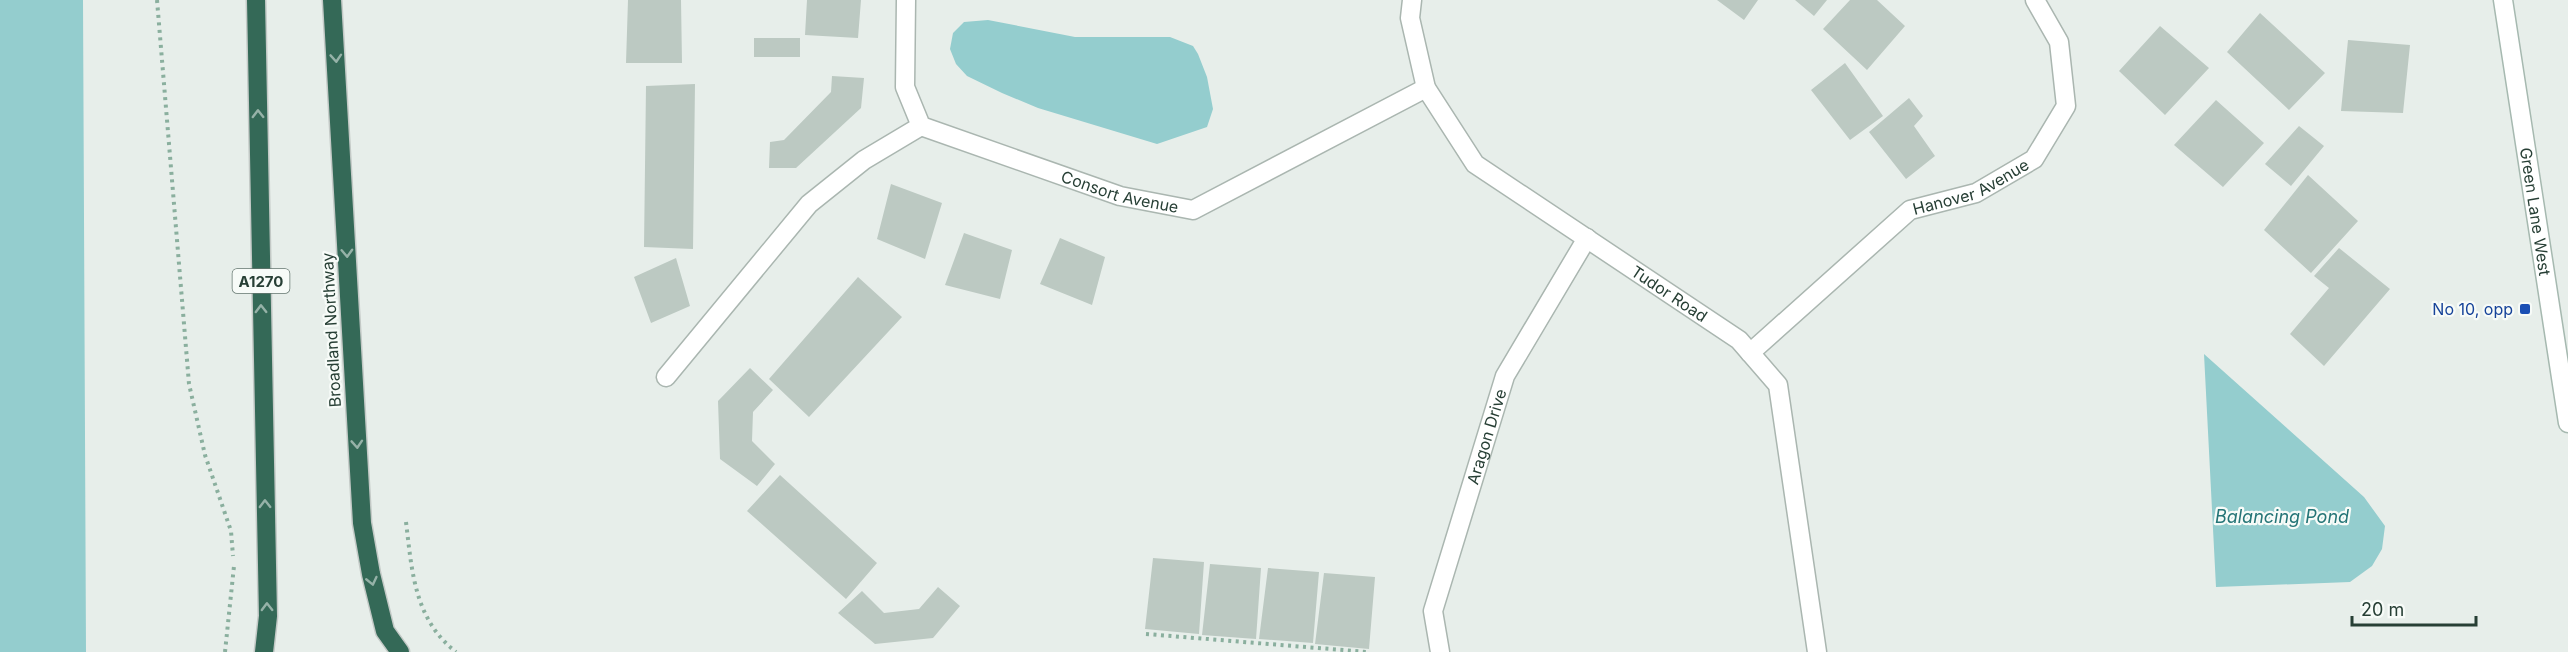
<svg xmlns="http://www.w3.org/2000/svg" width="2568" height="652" font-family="Inter,sans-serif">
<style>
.water{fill:#94cdce}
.building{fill:#bcc9c2}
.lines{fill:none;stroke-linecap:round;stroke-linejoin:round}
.street-casing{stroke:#aab6b0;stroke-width:21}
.secondary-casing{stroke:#a6b9b0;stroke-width:21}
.highway-casing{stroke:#c3c9c6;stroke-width:21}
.path{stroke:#8aaf9e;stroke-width:4;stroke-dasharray:3 4.5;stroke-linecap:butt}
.street{stroke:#fff;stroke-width:18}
.secondary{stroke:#fff;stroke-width:18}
.highway{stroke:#346957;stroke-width:18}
.oneway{stroke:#96b2a8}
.transit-dot{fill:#1a4fb4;stroke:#f7fbf8;stroke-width:2}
.labels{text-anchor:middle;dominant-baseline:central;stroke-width:4.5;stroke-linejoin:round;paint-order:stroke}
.shield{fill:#f7fbf8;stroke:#657770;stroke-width:1.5}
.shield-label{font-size:15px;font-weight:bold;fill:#273f35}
.street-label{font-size:16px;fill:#273f35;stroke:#f7fbf8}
.transit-label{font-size:16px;fill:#164399;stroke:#f7fbf8;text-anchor:end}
.water-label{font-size:18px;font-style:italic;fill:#257577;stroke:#f7fbf8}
</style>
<rect width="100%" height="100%" fill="#e7eeea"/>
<path class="water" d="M0,0H83L86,652H0Z
M988,20L1075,37H1170L1193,46L1198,54L1207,77L1213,109L1207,127L1157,144L1038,108L1002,93L967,76L956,64L950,49L953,33L964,22Z
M2204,354L2364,497L2385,526L2382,549L2372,566L2350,582L2216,587Z"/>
<path class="building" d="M628,0H681L682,63H626Z
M807,0H861L858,38L805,35Z
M1717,0H1758L1744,20Z
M1795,0H1827L1814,16Z
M1850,0H1877L1905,26L1867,70L1823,29Z
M2260,13L2325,73L2289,110L2227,52Z
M2160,26L2209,68L2165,115L2119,71Z
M754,38H800V57H754Z
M2348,40L2410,45L2403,113L2341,111Z
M1845,63L1883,116L1850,140L1811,90Z
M832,76L864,78L861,108L796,168H769L770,142L784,140L831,92Z
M695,84L693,249L644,247L646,86Z
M1909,98L1923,116L1914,126L1935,156L1906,179L1869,132Z
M2216,100L2264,143L2223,187L2174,145Z
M2299,126L2324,146L2291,186L2265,164Z
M2308,175L2358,221L2311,273L2264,230Z
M891,184L942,203L925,259L877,239Z
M964,233L1012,250L1000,299L945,285Z
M1060,238L1105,257L1092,305L1040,284Z
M2339,248L2390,289L2324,366L2290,334L2329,288L2314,276Z
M676,258L690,306L651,323L634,277Z
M858,277L902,317L809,417L769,379Z
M750,368L773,390L753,412L752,441L775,464L757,486L720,459L718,401Z
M780,475L877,563L846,599L747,511Z
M1153,558L1204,562L1199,634L1145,629Z
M1210,564L1261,568L1256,639L1202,635Z
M1268,568L1319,572L1313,643L1259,639Z
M1324,573L1375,577L1369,649L1315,644Z
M938,587L960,606L933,638L875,644L838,613L862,591L884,613L919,609Z"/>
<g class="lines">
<g class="street-casing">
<g id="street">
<path id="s1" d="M906,0L905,87L921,126L1120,196L1193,210L1426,88"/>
<path id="s2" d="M1412,0L1410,18L1426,88L1475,164L1739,340L1778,385L1817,652"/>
<path id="s3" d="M1750,353L1910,210L1976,193L2034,159L2066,106L2059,42L2035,0"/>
<path d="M666,377L809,204L864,160L921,126"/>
<path id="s4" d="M1440,652L1433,611L1505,376L1587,238"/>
</g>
</g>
<g class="secondary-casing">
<g id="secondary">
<path id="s5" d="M2503,0L2568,423"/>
</g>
</g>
<g class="highway-casing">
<path id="highway" d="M256,0L268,616L264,652
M332,0L362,523L371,574L385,631L400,652"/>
</g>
<path class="path" d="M157,0L189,384L205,455L231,531L233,556
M406,522C412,571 414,619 456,652
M1146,634L1367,652
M225,652L234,566"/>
<use href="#street" class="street"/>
<use href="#secondary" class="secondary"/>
<use href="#highway" class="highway"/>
</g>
<defs><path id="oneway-chevron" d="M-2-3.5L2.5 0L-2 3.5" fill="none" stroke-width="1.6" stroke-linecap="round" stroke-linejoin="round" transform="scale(1.5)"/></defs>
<g class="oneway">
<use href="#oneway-chevron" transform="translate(336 58) rotate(86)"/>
<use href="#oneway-chevron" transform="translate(258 114) rotate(-91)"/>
<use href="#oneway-chevron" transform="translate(347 253) rotate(88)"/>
<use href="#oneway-chevron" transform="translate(261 309) rotate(-91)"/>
<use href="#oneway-chevron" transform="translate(357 444) rotate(86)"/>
<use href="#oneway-chevron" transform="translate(265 504) rotate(-91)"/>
<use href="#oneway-chevron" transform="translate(372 581) rotate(77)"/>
<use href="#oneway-chevron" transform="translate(267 607) rotate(-91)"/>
</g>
<rect class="transit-dot" x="2519" y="303" width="12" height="12" rx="3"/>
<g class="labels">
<rect class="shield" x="232.5" y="269" width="57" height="24" rx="4.5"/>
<g class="shield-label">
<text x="261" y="281">A1270</text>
</g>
<g class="street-label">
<text stroke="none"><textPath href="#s3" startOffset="280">Hanover Avenue</textPath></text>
<text stroke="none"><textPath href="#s1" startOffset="339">Consort Avenue</textPath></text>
<text stroke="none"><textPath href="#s5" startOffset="214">Green Lane West</textPath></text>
<text stroke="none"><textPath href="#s2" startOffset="414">Tudor Road</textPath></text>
<text transform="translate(331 330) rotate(-93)">Broadland Northway</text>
<text stroke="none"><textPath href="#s4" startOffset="224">Aragon Drive</textPath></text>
</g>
<g class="transit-label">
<text x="2513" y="309">No 10, opp</text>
</g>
<g class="water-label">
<text x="2282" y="516">Balancing Pond</text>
</g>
</g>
<path d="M2352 616v9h124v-9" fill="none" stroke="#273f35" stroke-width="3"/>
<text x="2361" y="616" font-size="18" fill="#273f35" stroke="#f7fbf8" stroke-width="4.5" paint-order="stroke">20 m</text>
</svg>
